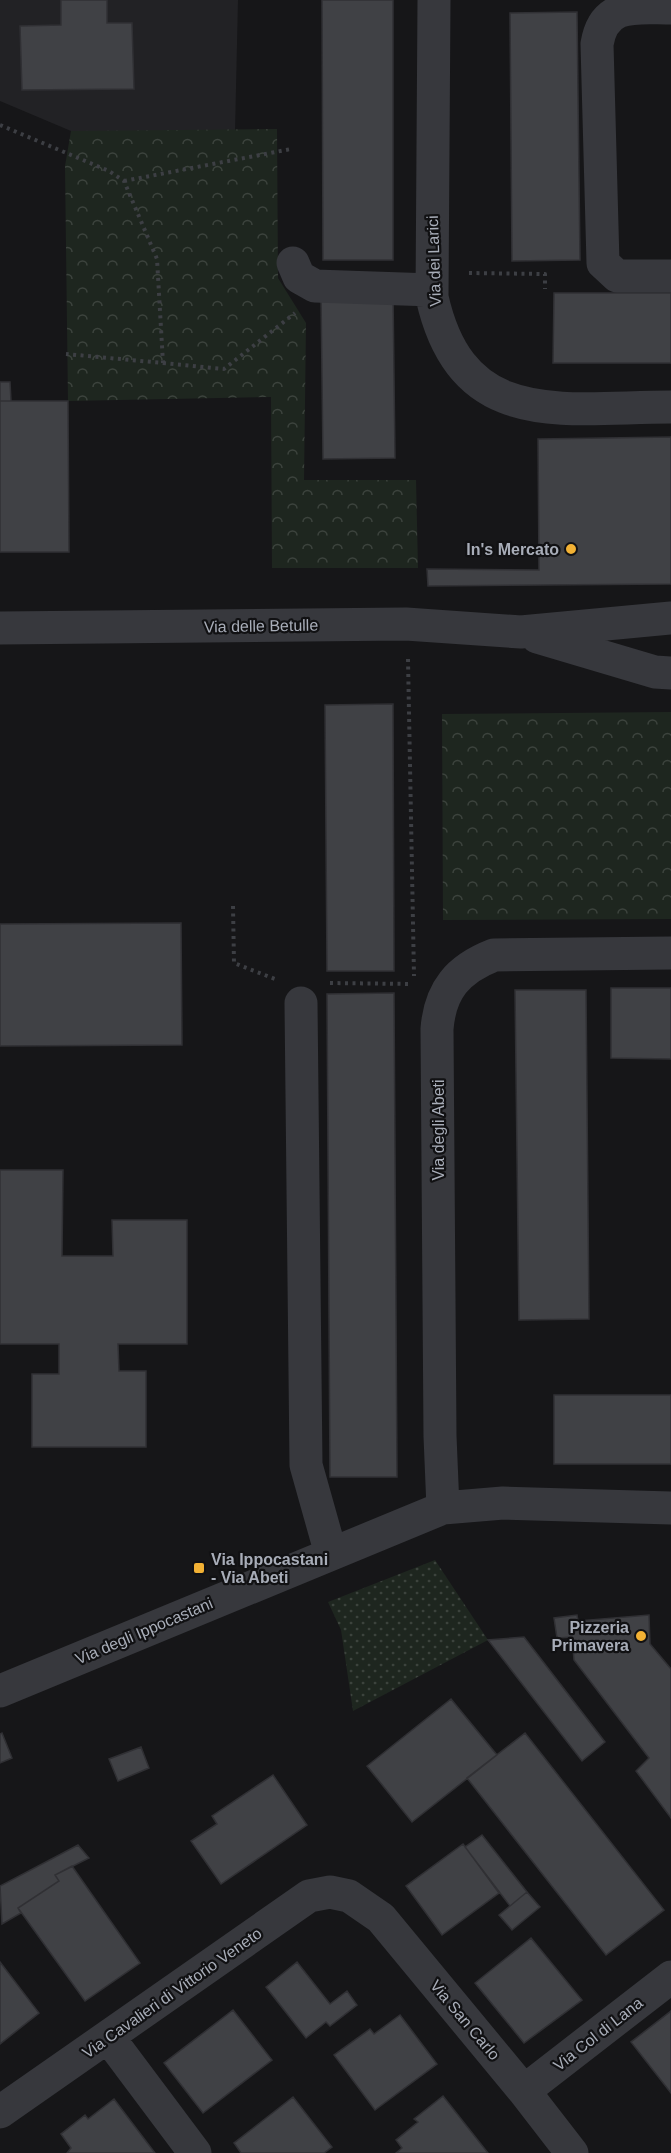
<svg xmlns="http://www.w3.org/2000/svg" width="671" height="2153" font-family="Arial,sans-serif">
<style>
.built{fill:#222225}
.grass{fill:url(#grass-dots)}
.park{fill:url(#park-crowns)}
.building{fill:#404145;stroke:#303034;stroke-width:1.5}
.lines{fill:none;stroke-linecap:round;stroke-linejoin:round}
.path{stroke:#3d3f44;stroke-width:4;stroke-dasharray:3 4.5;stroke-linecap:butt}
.minor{stroke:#37383d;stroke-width:33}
.poi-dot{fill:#f2b134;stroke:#111113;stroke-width:2}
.labels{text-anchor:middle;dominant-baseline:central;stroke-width:4.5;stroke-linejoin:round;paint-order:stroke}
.street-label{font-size:16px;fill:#a8adb8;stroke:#111113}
.poi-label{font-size:16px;font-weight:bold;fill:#a8adb8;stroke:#111113;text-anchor:end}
</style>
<defs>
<pattern id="grass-dots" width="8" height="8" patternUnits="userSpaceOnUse" patternTransform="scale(1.5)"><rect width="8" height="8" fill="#1e261f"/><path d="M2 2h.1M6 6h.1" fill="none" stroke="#3c433d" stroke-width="1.8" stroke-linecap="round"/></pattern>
<pattern id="park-crowns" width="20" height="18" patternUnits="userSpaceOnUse" patternTransform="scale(1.5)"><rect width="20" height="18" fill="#1e261f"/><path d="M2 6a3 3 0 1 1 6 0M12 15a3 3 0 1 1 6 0" fill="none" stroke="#3c433d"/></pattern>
</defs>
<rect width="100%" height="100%" fill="#161618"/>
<path class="built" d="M0,0H238L235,132L71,131L0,101Z"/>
<path class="grass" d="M435,1560L488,1640L353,1711L341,1630L328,1602Z"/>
<path class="park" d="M277,129L278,278L306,323L304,480H416L418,568H272L271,397L68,401L65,166L71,131Z
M671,712V919L443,920L442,714Z"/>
<path class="building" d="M61,0H107V23H132L134,89L22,90L20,26L61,25Z
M322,0H393V260H323Z
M577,12L580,260L512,261L510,13Z
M393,293L395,458L323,459L321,296Z
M554,293H671V363H553Z
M0,382H10L11,401H0Z
M0,401H68L69,552H0Z
M671,437V584L428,586L427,569L539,570L538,439Z
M393,704L394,971H327L325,705Z
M181,923L182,1045L0,1046V924Z
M611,988H671V1059L611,1058Z
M515,990H586L589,1319L519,1320Z
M394,993L397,1477H330L327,994Z
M0,1170H63L62,1256H113L112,1220H187V1344H118L119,1371H146V1447H32V1374H59V1344H0Z
M554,1395H671V1464H554Z
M577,1615L578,1621L649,1615L650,1644L671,1669V1818L636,1771L649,1758L574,1660L572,1637L557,1638L554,1618Z
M524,1637L605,1742L582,1761L488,1640Z
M451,1699L497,1755L412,1822L367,1766Z
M2,1733L12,1758L0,1763V1734Z
M525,1733L664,1910L606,1955L467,1778Z
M141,1747L149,1768L118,1781L109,1759Z
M273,1775L307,1825L221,1884L191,1841L217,1824L212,1816Z
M482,1835L527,1892L510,1906L465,1847Z
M463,1844L499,1893L442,1935L406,1886Z
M78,1845L89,1858L55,1875L59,1881L18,1908L21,1913L2,1924L0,1886Z
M72,1866L140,1963L85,2001L18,1908L59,1881L55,1875Z
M527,1892L540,1907L512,1930L499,1915Z
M531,1938L582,2000L524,2043L475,1983Z
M0,1962L39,2013L0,2044Z
M297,1962L330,2004L347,1991L357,2005L330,2026L326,2022L306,2038L266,1987Z
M233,2010L272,2060L203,2113L164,2063Z
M671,2011V2093L631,2042Z
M400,2015L437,2064L375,2110L334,2055L370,2029L374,2034Z
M443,2096L488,2153H396L402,2148L396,2140L418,2122L414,2119Z
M293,2097L332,2147L324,2153H241L234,2143Z
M114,2099L155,2153H67L71,2148L61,2134L85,2115L88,2119Z"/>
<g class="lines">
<path class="path" d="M0,125L109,171L124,181L157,259L163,363L66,354
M124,181L291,149
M469,273L545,274V289
M163,363L224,369L295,313
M408,659L414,976
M233,906L234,963L275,979
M330,983L412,984"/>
<path class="minor" d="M434,0L432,297C462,432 563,407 671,407
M671,8C637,8 604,1 597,44L603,263L617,276H671
M293,263L299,277L315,286L432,290
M0,628L406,624L521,632L671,618
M537,637L655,672L671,673
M301,1003L306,1465L331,1554
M443,1508L440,1436L437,1029C440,990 458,969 494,955L671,953
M0,1691L443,1508L503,1503L671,1508
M109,2038L195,2153
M524,2091L671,1977
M0,2112L309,1896L330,1892L349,1896L381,1918L524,2091L572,2153"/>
</g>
<g class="poi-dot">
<circle cx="571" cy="549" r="6"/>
<rect x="193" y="1562" width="12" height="12" rx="3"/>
<circle cx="641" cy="1636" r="6"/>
</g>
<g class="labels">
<g class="street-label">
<text transform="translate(434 261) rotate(-92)">Via dei Larici</text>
<text transform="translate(261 626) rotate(-1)">Via delle Betulle</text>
<text transform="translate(438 1130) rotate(-90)">Via degli Abeti</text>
<text transform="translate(144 1631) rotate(-23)">Via degli Ippocastani</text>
<text transform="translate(172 1993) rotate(-35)">Via Cavalieri di Vittorio Veneto</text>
<text transform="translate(465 2020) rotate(50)">Via San Carlo</text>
<text transform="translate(598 2034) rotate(-38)">Via Col di Lana</text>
</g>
<g class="poi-label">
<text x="559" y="549">In's Mercato</text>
<text x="211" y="1559" text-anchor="start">Via Ippocastani<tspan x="211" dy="18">- Via Abeti</tspan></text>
<text x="629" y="1627">Pizzeria<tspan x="629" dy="18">Primavera</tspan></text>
</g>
</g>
</svg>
